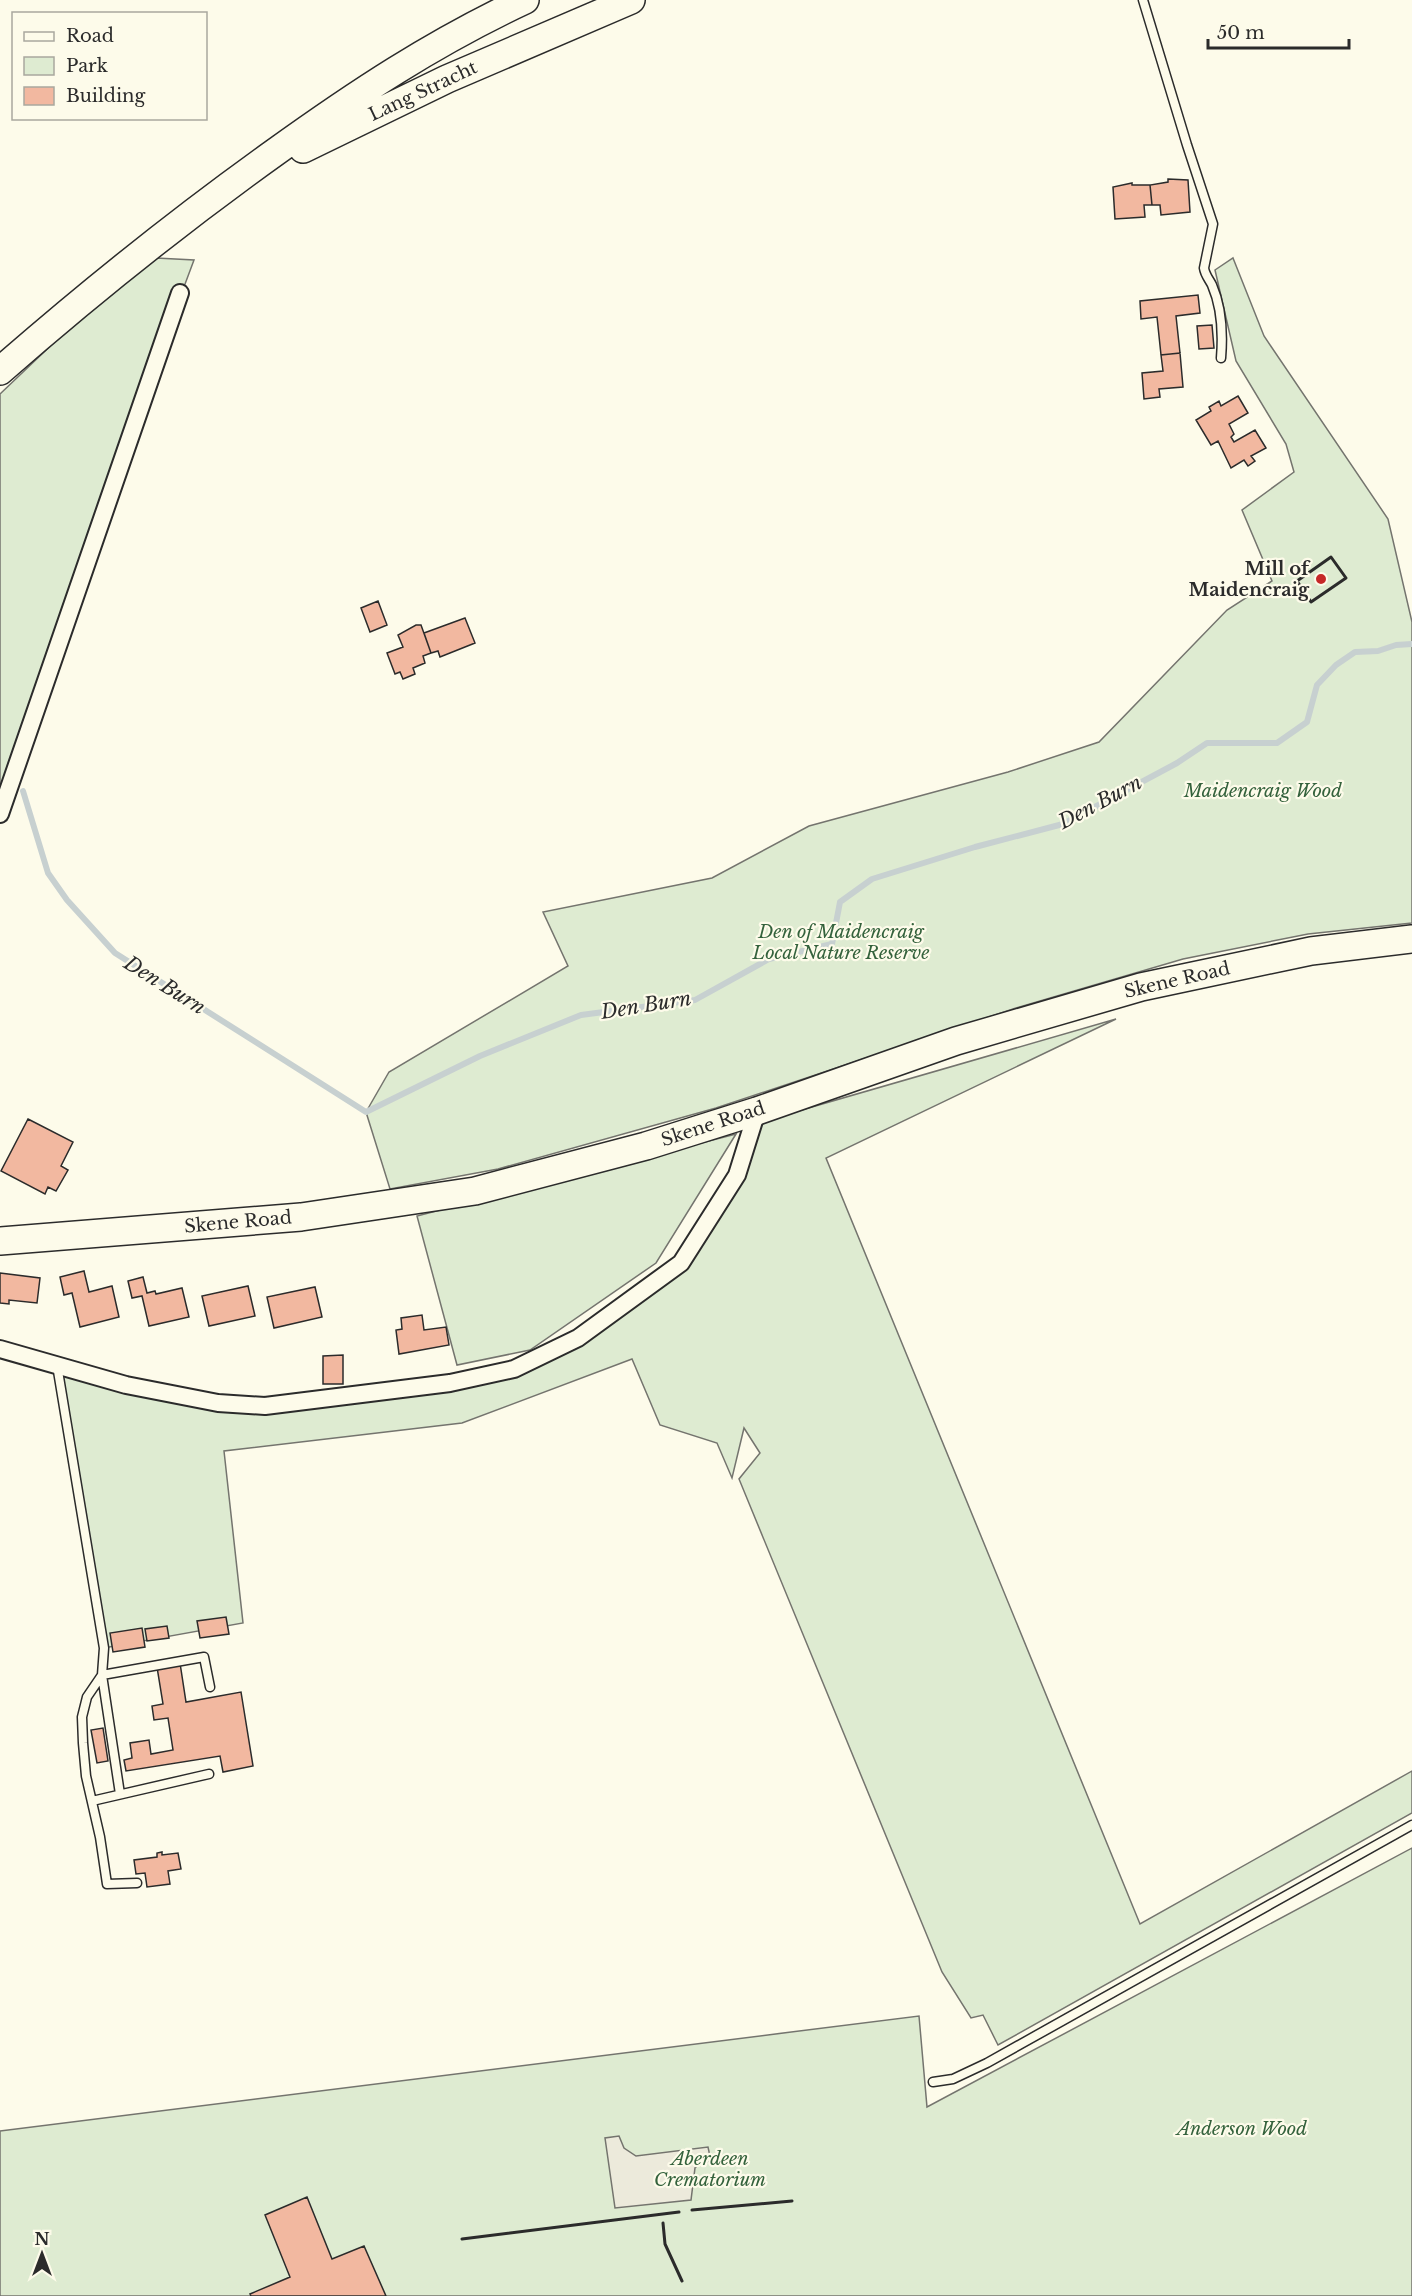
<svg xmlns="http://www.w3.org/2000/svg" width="1412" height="2296" font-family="'Libre Baskerville',serif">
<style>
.green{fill:#deebd1;stroke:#74746e;stroke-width:1.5}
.parking{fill:#eceadb;stroke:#74746e;stroke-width:1.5}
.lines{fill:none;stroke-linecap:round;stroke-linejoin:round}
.stream{stroke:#c7d0d0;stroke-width:6}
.building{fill:#f2b8a0;stroke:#2b2b2b;stroke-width:1.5}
.service-casing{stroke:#2b2b2b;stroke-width:11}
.minor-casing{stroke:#2b2b2b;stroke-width:20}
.primary-casing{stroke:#2b2b2b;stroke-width:30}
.service{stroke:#fdfbea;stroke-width:8}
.minor{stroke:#fdfbea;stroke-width:16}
.primary{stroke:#fdfbea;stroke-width:27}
.wall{stroke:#2b2b2b;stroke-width:3}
.poi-dot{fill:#c62828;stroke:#fdfbea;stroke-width:2}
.labels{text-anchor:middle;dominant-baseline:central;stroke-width:4.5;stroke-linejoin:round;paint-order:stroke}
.street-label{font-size:18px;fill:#2b2b2b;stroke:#fdfbea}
.poi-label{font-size:18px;font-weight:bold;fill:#2b2b2b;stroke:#fdfbea;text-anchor:end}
.park-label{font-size:18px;font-style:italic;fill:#34623c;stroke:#fdfbea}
.water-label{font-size:20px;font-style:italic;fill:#2b2b2b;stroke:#fdfbea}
</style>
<rect width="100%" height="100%" fill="#fdfbea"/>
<path class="green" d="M156,258L194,260L169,327L0,811V394L65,332Z
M1233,258L1264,336L1388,519L1412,622V923L1308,934L1183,959L1016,1008L716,1108L498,1169L390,1189L366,1112L389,1072L568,966L543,912L712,878L809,826L1008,772L1099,742L1227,610L1272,581L1242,510L1294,472L1286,444L1236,361L1215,270Z
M1116,1019L826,1158L1140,1924L1412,1771V1813L998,2045L983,2015L971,2018L942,1972L739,1479L760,1453L744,1428L732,1478L717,1443L660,1425L632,1359L462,1423L224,1451L243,1623L104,1648L57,1364L265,1406L514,1369L677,1267L737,1175L753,1124Z
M736,1134L656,1263L530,1350L457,1365L417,1216Z
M1412,1848V2296H0V2131L919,2016L927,2107Z"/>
<path class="parking" d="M619,2136L624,2148L636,2156L708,2147L711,2161L701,2163L695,2168L691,2200L615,2208L605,2138Z"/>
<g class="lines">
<path class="stream" d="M23,791L48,873L67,900L115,953L366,1112L480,1056L581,1015L695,1000L769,959L832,944L840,902L872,879L975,847L1063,824L1177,763L1207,743H1277L1307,722L1317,685L1336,665L1355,652L1378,651L1396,645L1412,644"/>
</g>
<path class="building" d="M1168,179L1188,180L1190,212L1161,215L1160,205H1152L1150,185L1168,182Z
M1132,183V185H1150L1152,205H1144L1145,217L1115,219L1113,187Z
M1198,295L1200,313L1176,316L1180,353L1161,355L1157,317L1141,319L1140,301Z
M1212,325L1214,348L1199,349L1197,326Z
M1180,353L1183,387L1159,389L1160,397L1144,399L1142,373L1163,371L1161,355Z
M1238,396L1248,413L1229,424L1234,434L1231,437L1234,442L1255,430L1266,448L1251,456L1255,461L1248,466L1244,460L1231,468L1218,441L1211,445L1196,420L1211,411L1209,407L1219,401L1221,406Z
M378,601L387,625L370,632L361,608Z
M465,618L475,643L440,657L438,651L431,653L424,633Z
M416,625H421L431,653L423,656L425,663L413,668L415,674L403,679L400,672L395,674L387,653L403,647L398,635Z
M28,1119L73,1142L61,1166L68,1170L56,1191L48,1187L45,1194L1,1171Z
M84,1271L89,1292L112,1286L119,1317L80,1327L72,1293L64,1295L60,1277Z
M0,1273L40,1278L37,1303L9,1300V1304L0,1303Z
M143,1277L147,1293L155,1291L156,1294L182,1288L189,1317L149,1326L142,1296L132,1298L128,1281Z
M248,1286L255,1316L209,1326L202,1296Z
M315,1287L322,1317L274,1328L267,1297Z
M422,1315L424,1330L446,1327L449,1345L399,1354L396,1330L402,1329L401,1318Z
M343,1355V1384H323V1356Z
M226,1617L229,1634L200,1638L197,1621Z
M167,1626L169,1638L147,1641L145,1629Z
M142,1628L145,1647L113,1652L110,1633Z
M180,1663L186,1702L241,1692L253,1766L223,1772L220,1756L126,1771L124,1760L132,1758L130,1743L149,1740L151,1754L173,1750L168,1718L154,1720L152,1706L163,1704L157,1667Z
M103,1728L108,1761L97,1763L91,1730Z
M162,1852V1855L178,1853L181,1869L168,1871L170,1884L147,1887L145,1873L136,1874L134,1860L157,1857V1853Z
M307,2197L332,2259L364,2246L386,2296H251L250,2294L290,2277L265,2215Z"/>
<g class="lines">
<g class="service-casing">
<path id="service" d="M1143,0L1187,145L1213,224L1204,268C1205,275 1209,279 1212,285C1222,308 1223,334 1221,358
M57,1365L104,1648L102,1675L204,1657L210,1687
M102,1675L87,1697L82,1717L83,1743L86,1776L100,1837L107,1884L137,1883
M102,1675L120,1794
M92,1801L209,1774
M933,2082L953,2079L987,2063L1412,1825"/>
</g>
<g class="minor-casing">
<path id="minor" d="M0,814L180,293
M0,1349L126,1385L218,1403L265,1406L450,1383L514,1369L578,1338L681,1263L737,1175L757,1111"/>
</g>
<g class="primary-casing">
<path id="primary" d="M303,149L447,79L631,0
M0,371C88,294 179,221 274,153C356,94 433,43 525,0
M0,1241L301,1217L475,1191L646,1146L757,1111L956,1041L1141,987L1311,951L1412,939"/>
</g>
<use href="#service" class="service"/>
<use href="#minor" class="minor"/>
<use href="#primary" class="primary"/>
<path class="wall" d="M1331,557L1346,578L1311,602L1297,581Z
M692,2210L792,2201
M663,2223L665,2244L682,2281
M462,2239L679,2212"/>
</g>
<circle class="poi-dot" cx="1321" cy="579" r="6"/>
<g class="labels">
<g class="street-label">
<text transform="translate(423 91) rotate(-25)">Lang Stracht</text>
<text transform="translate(1177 980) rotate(-13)">Skene Road</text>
<text transform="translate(713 1124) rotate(-18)">Skene Road</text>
<text transform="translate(238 1222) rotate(-5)">Skene Road</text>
</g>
<g class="poi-label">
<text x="1309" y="569">Mill of<tspan x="1309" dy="21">Maidencraig</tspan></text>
</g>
<g class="park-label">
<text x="1263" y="791">Maidencraig Wood</text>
<text x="841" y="932">Den of Maidencraig<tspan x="841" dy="21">Local Nature Reserve</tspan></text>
<text x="1242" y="2129">Anderson Wood</text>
<text x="710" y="2159">Aberdeen<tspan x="710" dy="21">Crematorium</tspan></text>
</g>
<g class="water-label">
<text transform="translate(1100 802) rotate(-28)">Den Burn</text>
<text transform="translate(165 985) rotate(32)">Den Burn</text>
<text transform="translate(646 1005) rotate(-9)">Den Burn</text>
</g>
</g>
<rect x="12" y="12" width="195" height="108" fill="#fdfbea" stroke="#a9a89e" stroke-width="1.5"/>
<rect x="24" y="32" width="30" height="9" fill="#fdfbea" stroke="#a9a89e" stroke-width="1.5"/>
<text x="66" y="42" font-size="18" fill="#2b2b2b">Road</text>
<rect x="24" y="57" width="30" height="18" fill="#deebd1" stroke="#a9a89e" stroke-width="1.5"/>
<text x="66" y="72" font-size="18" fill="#2b2b2b">Park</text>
<rect x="24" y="87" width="30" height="18" fill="#f2b8a0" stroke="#a9a89e" stroke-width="1.5"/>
<text x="66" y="102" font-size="18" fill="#2b2b2b">Building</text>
<g transform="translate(42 2254)" stroke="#fdfbea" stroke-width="4.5" paint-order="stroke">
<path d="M0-4.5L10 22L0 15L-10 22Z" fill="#2b2b2b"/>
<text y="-9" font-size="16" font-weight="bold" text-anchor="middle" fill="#2b2b2b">N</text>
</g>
<path d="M1208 39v9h141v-9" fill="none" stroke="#2b2b2b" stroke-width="3"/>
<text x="1217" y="39" font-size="18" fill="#2b2b2b" stroke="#fdfbea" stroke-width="4.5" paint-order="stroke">50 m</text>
</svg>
